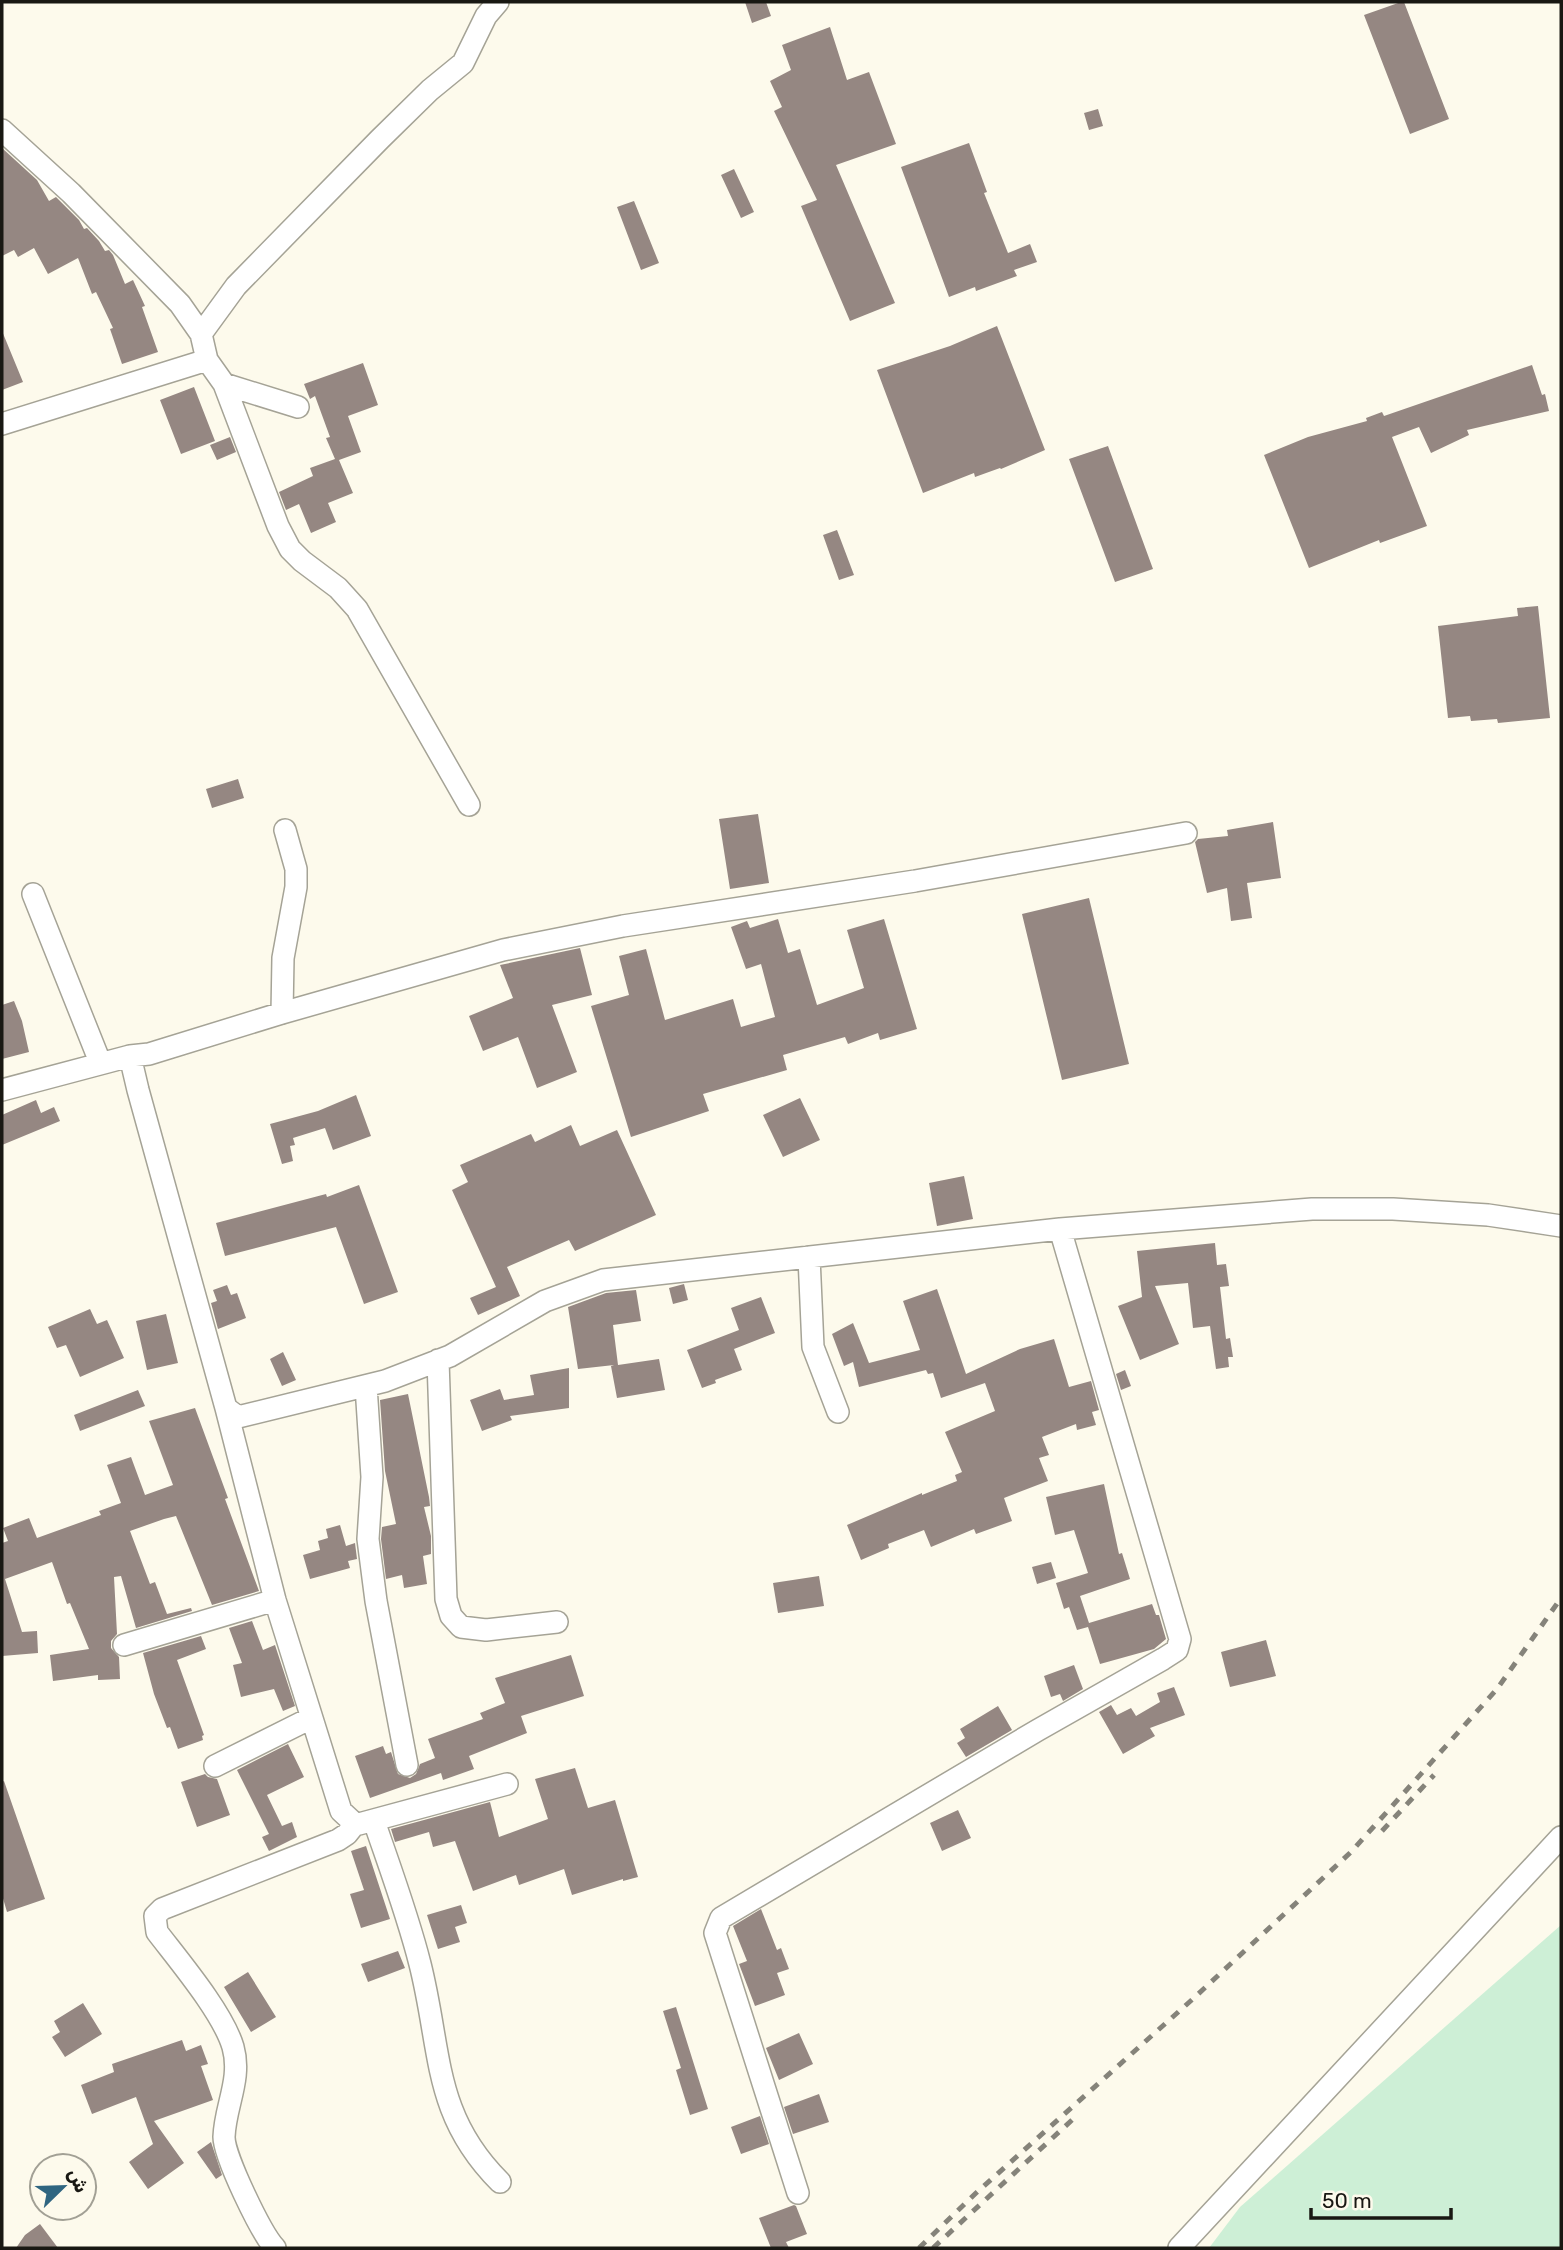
<svg xmlns="http://www.w3.org/2000/svg" width="1563" height="2250" font-family="Rubik,Cairo,sans-serif">
<style>
.green{fill:#cdefd6}
.building{fill:#958782}
.lines{fill:none;stroke-linecap:round;stroke-linejoin:round}
.minor-casing{stroke:#a5a396;stroke-width:24}
.minor{stroke:#fff;stroke-width:21}
.rail{stroke:#85837a;stroke-width:5;stroke-dasharray:9 9;stroke-linecap:butt}
</style>
<rect width="100%" height="100%" fill="#fdfaec"/>
<path class="green" d="M1561,1925V2248H1209L1240,2207Z"/>
<path class="building" d="M745,2H766L771,16L752,23Z
M1401,2H1404L1449,119L1410,134L1364,15Z
M830,27L847,80L869,72L896,144L836,165L895,303L850,321L801,206L817,200L774,111L782,107L770,81L791,70L782,45Z
M1098,109L1103,126L1089,130L1084,113Z
M969,143L987,192L984,193L1008,253L1030,244L1037,262L1014,270L1017,276L976,291L975,287L949,297L901,167Z
M2,148L37,180L49,201L56,197L79,220L84,229L87,228L99,241L105,251L109,250L113,255L125,284L133,280L145,306L142,307L158,352L122,364L110,329L113,328L96,292L92,294L78,258L48,274L34,248L18,257L14,250L2,256Z
M734,169L754,212L741,218L721,175Z
M634,201L659,263L641,270L617,207Z
M997,326L1045,450L1001,469L1000,468L975,477L974,473L923,493L877,370L950,346Z
M2,331L23,382L2,390Z
M363,363L378,405L348,416L361,452L339,460L353,493L328,503L336,522L311,533L299,504L286,510L279,492L313,476L310,468L335,459L326,438L330,437L315,396L310,399L304,384Z
M1532,365L1542,395L1545,394L1549,411L1467,430L1469,435L1431,453L1419,427L1392,437L1427,526L1380,543L1379,540L1309,568L1264,455L1308,437L1367,421L1366,418L1382,412L1384,416Z
M194,387L215,441L181,454L160,400Z
M230,437L236,452L217,460L210,445Z
M1108,446L1153,569L1115,582L1069,459Z
M837,530L854,575L839,580L823,535Z
M1538,606L1550,718L1498,723L1497,719L1471,721L1470,716L1448,718L1438,626L1518,616L1517,608Z
M238,779L244,798L212,808L206,789Z
M758,814L769,883L730,889L719,819Z
M1273,822L1281,878L1247,883L1252,918L1231,921L1227,888L1207,893L1195,842L1198,839L1228,836L1227,830Z
M1089,898L1129,1064L1062,1080L1022,914Z
M778,919L788,953L800,949L817,1005L864,988L847,930L884,919L917,1029L880,1040L878,1033L848,1044L845,1037L783,1055L787,1070L703,1094L709,1111L631,1137L591,1006L629,995L619,956L646,949L665,1020L733,999L741,1027L775,1017L761,964L746,969L731,927L747,921L750,928Z
M580,948L592,995L552,1005L577,1072L537,1088L518,1037L483,1051L469,1016L513,998L500,965Z
M14,1001L22,1021L29,1052L2,1059V1005Z
M356,1095L371,1136L333,1150L325,1128L293,1138L295,1145L290,1146L293,1161L282,1164L270,1124L318,1111Z
M800,1098L820,1140L783,1157L763,1115Z
M36,1100L41,1113L54,1107L60,1121L2,1145V1115Z
M571,1125L580,1146L617,1130L656,1215L575,1251L569,1240L507,1267L520,1296L478,1315L470,1298L496,1287L452,1190L468,1182L460,1165L531,1134L535,1142Z
M964,1176L973,1219L937,1226L929,1183Z
M359,1185L398,1292L364,1304L336,1227L225,1256L216,1223L326,1194L327,1197Z
M1215,1243L1217,1265L1226,1264L1229,1286L1220,1287L1226,1339L1230,1338L1233,1357H1228L1229,1367L1216,1369L1210,1326L1193,1328L1188,1283L1155,1286L1179,1344L1140,1360L1118,1306L1142,1297L1137,1251Z
M684,1284L688,1300L673,1304L669,1288Z
M227,1285L231,1295L237,1293L246,1318L218,1329L211,1303L217,1301L213,1290Z
M937,1289L966,1374L1020,1349L1054,1339L1069,1387L1091,1381L1099,1410L1092,1412L1096,1425L1077,1430L1076,1424L1042,1437L1049,1455L1039,1458L1048,1481L1004,1498L1012,1521L976,1534L974,1529L931,1547L924,1530L888,1544L889,1548L861,1560L847,1525L922,1493V1495L957,1481L955,1475L962,1472L945,1432L995,1411L985,1383L941,1398L933,1373L928,1374L926,1370L859,1387L853,1362L844,1366L832,1334L853,1323L869,1363L920,1350L903,1301Z
M636,1290L641,1321L613,1325L618,1365L659,1359L665,1390L617,1398L611,1366L614,1365L578,1369L568,1307L606,1293Z
M761,1297L775,1333L734,1349L742,1370L715,1380L716,1383L702,1388L687,1350L739,1330L731,1308Z
M90,1309L97,1324L107,1320L124,1358L80,1377L66,1345L57,1348L48,1327Z
M166,1314L178,1363L147,1370L136,1321Z
M283,1352L296,1380L282,1386L270,1359Z
M569,1368V1408L510,1416L512,1420L482,1431L470,1400L500,1389L504,1400L534,1395L530,1375Z
M1125,1370L1131,1386L1121,1390L1116,1374Z
M138,1390L145,1406L80,1431L74,1415Z
M408,1394L429,1497L430,1506L424,1507L431,1536V1554L423,1556L427,1584L404,1588L402,1575L386,1579L381,1539L382,1527L396,1524L385,1471L380,1400Z
M195,1408L228,1498L225,1499L259,1591L212,1605L176,1516L164,1519L130,1531L150,1584L155,1582L167,1614L191,1608L192,1611L136,1628L121,1576L114,1577L117,1634L111,1641V1648L119,1657L120,1679L98,1680V1675L53,1681L50,1655L89,1649L70,1603L67,1604L52,1562L5,1579L22,1632L37,1631L38,1653L2,1656V1543L8,1541L3,1528L29,1518L37,1538L101,1515L99,1511L121,1503L107,1465L131,1457L145,1495L173,1485L149,1421Z
M1104,1484L1119,1554L1122,1553L1130,1579L1080,1596L1089,1623L1152,1604L1156,1615H1159L1166,1639L1154,1649L1100,1664L1088,1627L1077,1630L1069,1607L1064,1609L1056,1583L1088,1573L1074,1530L1055,1535L1046,1497Z
M340,1525L346,1546L355,1543L357,1559L348,1561L350,1568L310,1579L303,1555L320,1550L318,1541L328,1538L326,1529Z
M1051,1562L1056,1578L1037,1584L1032,1567Z
M819,1576L824,1606L778,1613L773,1583Z
M252,1621L263,1650L275,1645L295,1706L283,1711L274,1689L241,1697L233,1665L242,1663L229,1628Z
M201,1636L206,1649L177,1660L204,1735L202,1736L203,1740L178,1749L170,1727L167,1728L154,1694L143,1653Z
M1266,1640L1276,1676L1230,1687L1221,1652Z
M571,1655L584,1696L521,1716L527,1733L469,1756L474,1769L443,1780L441,1773L370,1798L355,1756L383,1746L386,1754L391,1752L398,1774L410,1778L416,1774L420,1764L435,1758L428,1739L483,1719L480,1713L505,1703L495,1678Z
M1074,1665L1083,1689L1063,1701L1060,1694L1051,1697L1044,1676Z
M1174,1687L1185,1715L1150,1728L1155,1736L1123,1754L1099,1712L1111,1705L1117,1715L1131,1708L1136,1716L1160,1702L1157,1693Z
M998,1706L1012,1730L966,1757L957,1743L965,1738L960,1729Z
M288,1744L304,1777L267,1795L282,1826L292,1822L297,1837L269,1851L262,1837L269,1834L237,1770Z
M575,1768L588,1808L615,1800L638,1877L623,1881V1879L572,1895L564,1869L519,1885L516,1875L473,1891L455,1841L433,1847L429,1832L395,1842L391,1829L490,1802L499,1837L548,1819L535,1779Z
M205,1774L208,1777L217,1779L230,1815L197,1827L181,1782Z
M4,1781L45,1899L7,1912L2,1895V1782Z
M958,1810L971,1838L942,1851L930,1823Z
M366,1846L390,1919L361,1928L350,1894L364,1890L351,1851Z
M461,1905L467,1923L455,1927L460,1942L438,1949L427,1915Z
M761,1909L777,1950L781,1948L789,1969L777,1973L785,1995L755,2006L739,1964L747,1961L733,1926Z
M398,1951L405,1968L368,1982L361,1964Z
M248,1972L276,2017L251,2032L224,1987Z
M83,2003L102,2034L65,2057L52,2037L60,2032L54,2021Z
M676,2007L708,2109L690,2115L676,2070L681,2068L663,2011Z
M799,2033L813,2064L779,2080L766,2048Z
M182,2040L186,2051L201,2045L208,2064L201,2066L213,2100L154,2121L184,2163L148,2189L129,2162L153,2144L136,2097L92,2114L81,2085L114,2072L112,2064Z
M819,2094L829,2122L793,2134L784,2107Z
M760,2116L769,2144L741,2154L731,2127Z
M211,2142L222,2175L216,2179L197,2152Z
M794,2205L796,2206L807,2234L786,2242L789,2248H771L759,2218Z
M40,2224L58,2248H16L25,2235Z"/>
<g class="lines">
<g class="minor-casing">
<path id="minor" d="M2,130L71,193L180,304L201,334L207,360L224,384L298,407
M201,334L236,286L380,139L430,90L463,63L486,16L498,2
M224,384L278,526L290,549L302,561L338,588L357,609L469,805
M2,424L207,360
M33,894L100,1062
M282,1013L283,958L296,887V869L285,830
M130,1056L149,1054L282,1013L503,950L623,926L915,881L1186,833
M2,1090L130,1056L138,1090L226,1408L238,1417L385,1381L450,1356L545,1301L603,1280L1060,1229L1312,1209H1393L1488,1215L1561,1226
M809,1257L813,1347L838,1412
M438,1360L446,1599L451,1616L461,1627L486,1630L557,1622
M366,1386L372,1477L368,1539L376,1601L407,1765
M226,1408L275,1600L341,1811L355,1824H359L507,1784
M124,1645L275,1600
M215,1766L311,1718
M374,1821C390,1868 408,1916 420,1964C442,2051 432,2114 500,2182
M798,2193L715,1933L721,1918L1038,1730L1163,1659L1177,1650L1180,1639L1060,1229
M275,2248C261,2233 224,2156 224,2137C225,2106 242,2079 233,2047C223,2013 180,1962 157,1932L155,1916L162,1909L338,1840L347,1834L355,1824
M1179,2248L1561,1837"/>
</g>
<use href="#minor" class="minor"/>
<path class="rail" d="M1382,1831L1434,1775
M919,2248L976,2193L1195,1997L1351,1852L1497,1689L1561,1598
M933,2248L1072,2120"/>
</g>
<rect width="1563" height="2250" fill="none" stroke="#191813" stroke-width="7"/>
<g transform="translate(63 2187) rotate(67)"><circle r="33" fill="#fdfaec" stroke="#a2a095" stroke-width="2"/>
<path d="M0-5L12 26L0 18L-12 26Z" fill="#2f6580"/>
<text y="-10" font-size="19" font-weight="bold" text-anchor="middle" fill="#191813">ش</text>
</g>
<path d="M1311 2208v10h140v-10" fill="none" stroke="#191813" stroke-width="3.5"/>
<text x="1322" y="2208" font-size="21" fill="#191813" stroke="#fdfaec" stroke-width="5" paint-order="stroke">50 m</text>
</svg>
